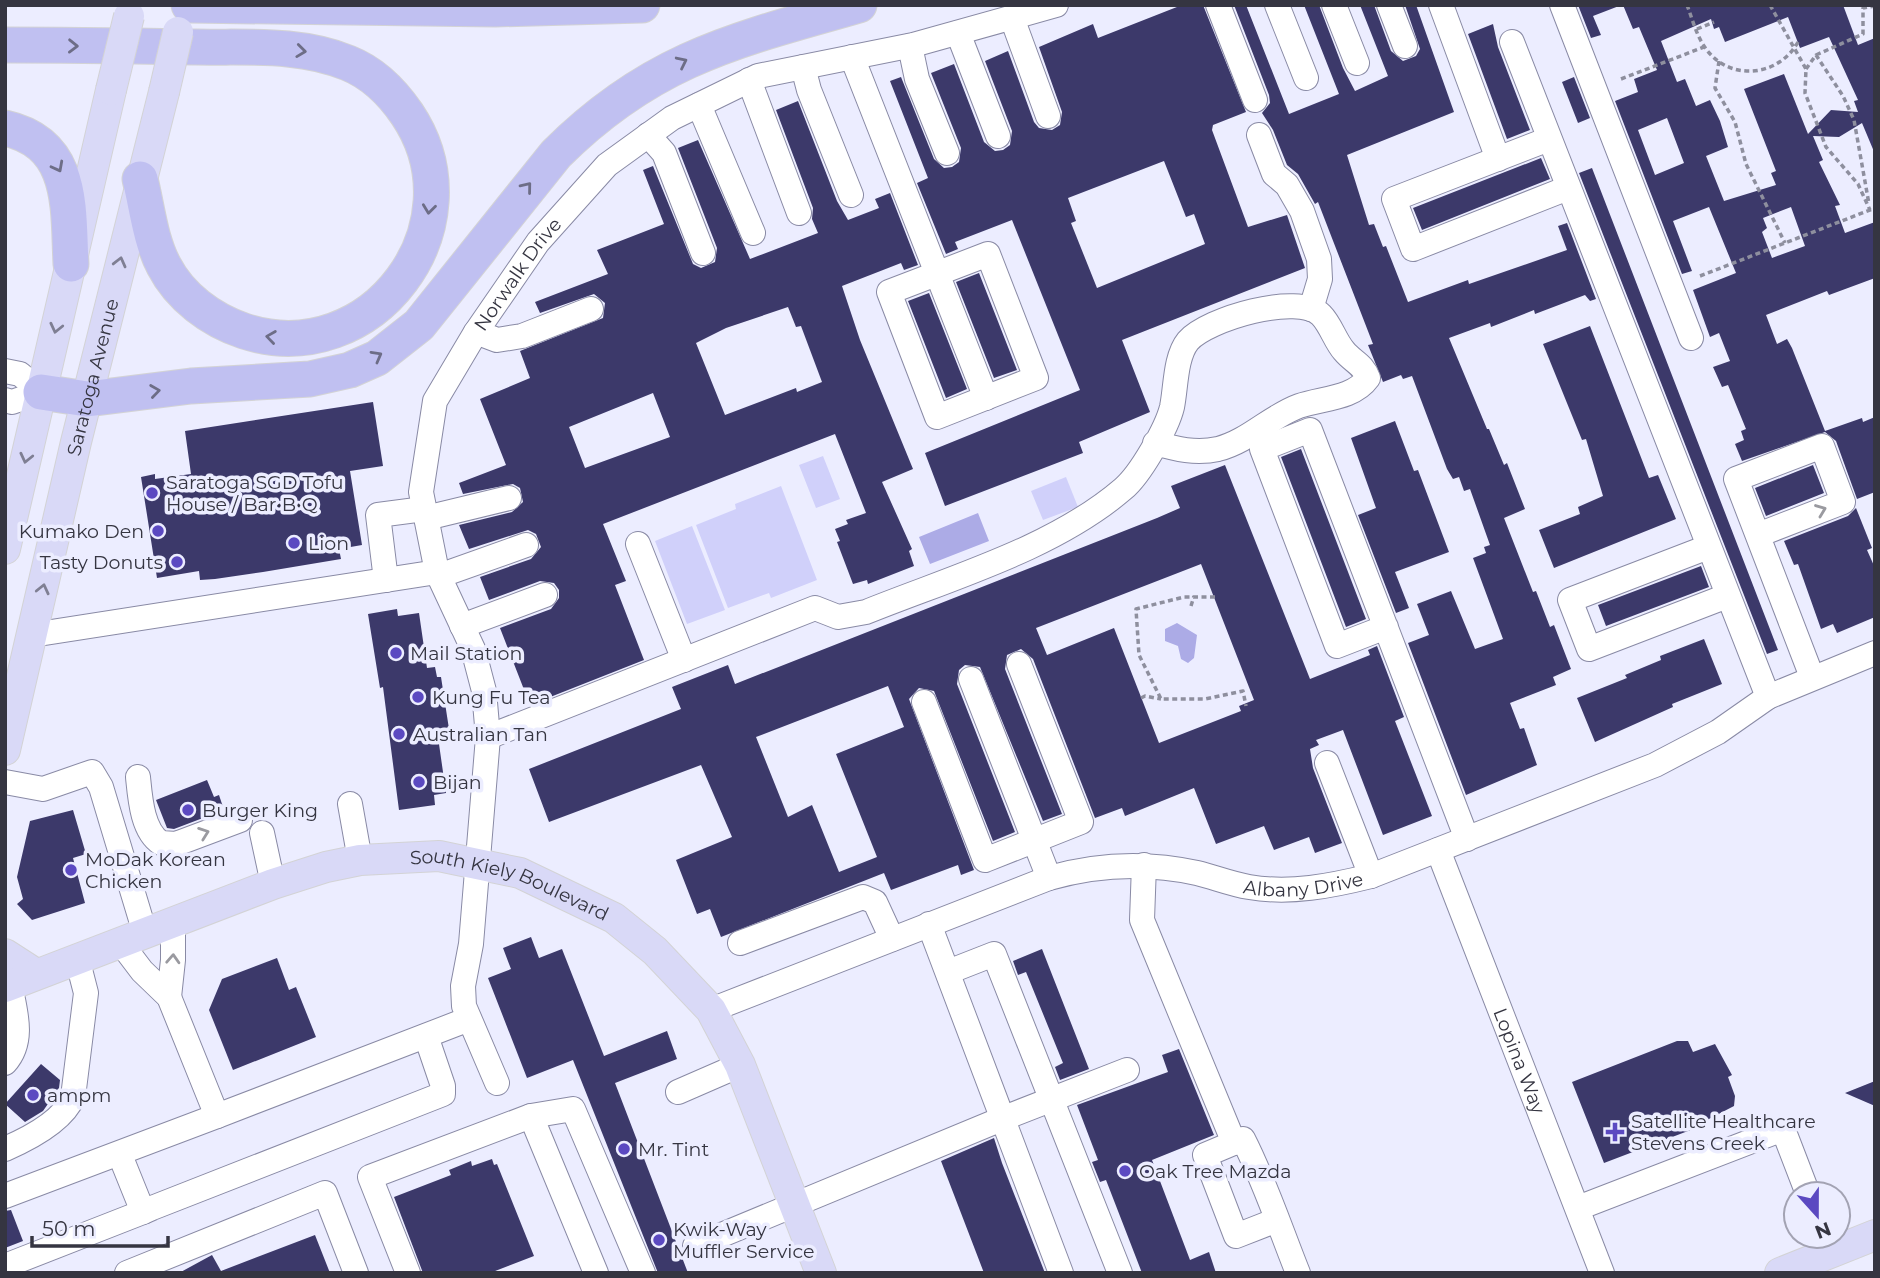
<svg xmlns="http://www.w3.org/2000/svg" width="1880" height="1278" font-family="Montserrat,sans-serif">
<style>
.green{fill:#d0d0fa}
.water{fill:#acabe6}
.building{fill:#3c396a;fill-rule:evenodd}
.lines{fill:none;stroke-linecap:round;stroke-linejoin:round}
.minor-casing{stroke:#898aa5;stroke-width:26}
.major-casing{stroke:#d3d3d5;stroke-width:32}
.highway-casing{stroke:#d3d3d5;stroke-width:37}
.path{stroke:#8e8f9e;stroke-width:3.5;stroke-dasharray:5 3.5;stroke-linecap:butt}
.minor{stroke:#fff;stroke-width:24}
.major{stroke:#d9d9f7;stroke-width:30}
.highway{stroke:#c0c0f1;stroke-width:35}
.major-bridge-casing{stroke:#d3d3d5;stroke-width:32;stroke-linecap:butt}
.major-bridge{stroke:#d9d9f7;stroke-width:30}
.oneway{stroke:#6d6d87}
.oneway2{stroke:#7f7f93}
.oneway3{stroke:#9a9aa0}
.poi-dot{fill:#5b49c1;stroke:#ecedff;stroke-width:2.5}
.labels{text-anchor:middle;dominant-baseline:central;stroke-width:7;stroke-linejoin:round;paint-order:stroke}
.street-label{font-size:19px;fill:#353541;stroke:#ecedff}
.poi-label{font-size:19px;fill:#353541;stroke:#ecedff;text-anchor:start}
</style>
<rect width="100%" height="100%" fill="#ecedff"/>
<path class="green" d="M823,456L840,499L816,508L799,465Z
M1066,477L1078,507L1043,520L1031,491Z
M781,486L817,580L771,598L769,593L728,608L696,525L736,509L735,504Z
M692,526L725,610L687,624L655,541Z"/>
<path class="water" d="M978,513L989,541L930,564L919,537Z
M1177,623L1197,635L1194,658L1188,663L1181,659L1178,646L1165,641V629Z"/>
<path class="building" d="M1182,5H1203L1246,112L1213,125L1212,130L1248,227L1287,215L1305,268L1122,340L1150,412L1079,442L1083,453L945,506L925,453L1080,390L1012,220L955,242L958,249L946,254L917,183L928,178L890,81L901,77L934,159L944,168L952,167L959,162L961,148L931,73L954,64L984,142L995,151L1003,150L1010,145L1012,131L985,61L1008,51L1034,122L1039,128L1052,130L1060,125L1062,112L1039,47L1093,24L1098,38ZM1164,161L1186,217L1194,214L1205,244L1097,288L1071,223L1076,221L1068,198Z
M1234,5H1246L1289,114L1339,94L1304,5H1319L1343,68L1355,91L1388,76L1360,5H1374L1391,51L1403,61L1416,56L1420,49L1405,5H1416L1454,112L1347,155L1369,225L1374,224L1383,247L1386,246L1408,302L1468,280L1469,284L1567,250L1558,226L1567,223L1596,299L1590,301L1585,295L1535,314L1534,310L1491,327L1490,323L1449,338L1487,429H1489L1504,465L1507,463L1525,509L1504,518L1533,592L1536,591L1550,627L1554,625L1571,669L1553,677L1556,685L1510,703L1520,729L1524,728L1537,765L1466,795L1408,643L1429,635L1417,604L1451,591L1475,649L1503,639L1473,558L1486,553L1484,547L1490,545L1470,489L1464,491L1459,477L1453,479L1447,469L1412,376L1403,379L1401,375L1383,382L1368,345L1373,344L1318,202L1315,204L1298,174L1287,165L1273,130L1262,113L1270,103L1269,95Z
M1578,5H1619V6L1593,16L1601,35L1591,38Z
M1623,5H1843L1858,45L1875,38V154L1862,123L1839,137L1813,136L1823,160L1819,162L1840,205L1835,206L1845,233L1875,222V278L1829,295L1827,291L1766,315L1777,344L1787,339L1792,348L1825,431L1862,418L1863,422L1875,417V492L1857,499L1836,441L1825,432L1742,461L1735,444L1744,440L1741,431L1746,429L1728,385L1722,387L1713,367L1730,361L1719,333L1710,337L1693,290L1736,273L1709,207L1673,221L1692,271L1682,274L1615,101L1638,92L1634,79L1657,70L1639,27L1633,29ZM1788,17L1800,48L1829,37L1858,100L1854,101L1858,112L1831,110L1808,134L1784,74L1744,89L1776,171L1771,173L1776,185L1724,201L1706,156L1728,147L1720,121L1710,100L1696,106L1685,79L1677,82L1661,41L1711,19L1714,29L1719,27L1725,42ZM1667,118L1684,163L1655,175L1638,130ZM1791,207L1805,246L1772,258L1762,232L1767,228L1763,218Z
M1493,24L1498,47L1530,130L1507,139L1468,34Z
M1574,77L1590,118L1578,123L1562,82Z
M798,101L837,201L848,220L879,208L875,199L890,193L918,265L904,270L901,263L842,286L860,340L913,469L882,482L912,549L909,551L914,566L868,584L867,580L853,584L837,542L840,541L835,529L848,524L846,520L866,513L835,434L603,524L626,581L615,585L644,660L530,705L500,628L551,609L559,598V590L554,583L540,581L489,600L480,577L531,559L541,547L536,534L528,530L469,549L459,525L512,512L523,502L520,488L513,484L463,494L459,483L506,465L480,399L530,378L520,351L603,318L605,303L594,294L540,313L535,302L608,274L597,250L664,224L643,170L653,166L693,264L701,268L715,262L717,248L678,148L698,140L750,259L818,233L812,219L813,208L776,110ZM788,307L796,327L801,326L822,382L797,392L796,388L725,415L696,343L726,328ZM653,393L670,437L585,468L569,427Z
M1541,158L1550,179L1422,230L1413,208Z
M1592,168L1778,650L1767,654L1579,173Z
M979,273L1017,370L994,378L956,282Z
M929,293L967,389L946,398L908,301Z
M1590,326L1649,478L1658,475L1676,519L1554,568L1539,530L1580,514L1578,507L1603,496L1586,439L1582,440L1543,344Z
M373,402L383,466L350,471L362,545L339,549L341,559L263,572L215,579L200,580L199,571L157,578L141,477L155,474V479L191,474L185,431Z
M1395,421L1414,471L1418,470L1449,552L1395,572L1409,608L1396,613L1358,515L1376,508L1351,438Z
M1301,449L1366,619L1346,627L1281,457Z
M1225,465L1310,679L1370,655L1368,650L1377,646L1404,717L1395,721L1432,816L1383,835L1343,730L1316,740L1319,745L1310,749L1313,768L1342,843L1315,853L1309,837L1274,850L1264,826L1216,844L1194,788L1125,816L1122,808L1095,818L1033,659L1021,649L1007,655L1005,669L1062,814L1043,821L980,667L965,665L959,670L957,684L1015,832L993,841L934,691L919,688L909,699L974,870L961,875L958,865L891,890L884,873L721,937L710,909L697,914L676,860L732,837L701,765L549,822L529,769L681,709L672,687L728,665L735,684L1157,518L1180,508L1171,486ZM1201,564L1254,700L1239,706L1241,711L1159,743L1114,628L1047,655L1036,628ZM888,686L904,727L836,754L877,857L839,872L812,805L788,817L756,737Z
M1813,465L1824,493L1766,516L1755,488Z
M1856,508L1872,548L1867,550L1875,568V617L1837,633L1833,624L1821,629L1798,564L1794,565L1784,541L1848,516Z
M1701,566L1709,587L1606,626L1598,605Z
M397,609L398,616L419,613L427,668L435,667L437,677H441L451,742L439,744L446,793L434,795L435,805L399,810L383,687L380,688L368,614Z
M1704,639L1722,684L1672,704L1673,707L1595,742L1577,698L1627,678L1625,675L1661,660L1660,656Z
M207,780L214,797L219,795L224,810L174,829L167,828L156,800Z
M73,810L86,854L73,858L85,903L32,920L17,904L23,899L17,877L30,821Z
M531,937L539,958L562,949L604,1056L667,1031L677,1059L615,1083L688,1273H658L573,1060L527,1078L488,978L511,969L503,948Z
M1042,949L1089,1069L1060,1080L1055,1067L1063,1063L1026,972L1018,975L1013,961Z
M277,958L289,990L296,987L316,1037L233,1070L209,1010L222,979Z
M1677,1041H1688L1693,1052L1715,1044L1732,1075L1728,1077L1735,1096L1734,1106L1707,1120L1709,1123L1604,1163L1572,1082Z
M1179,1049L1214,1135L1152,1160L1190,1260L1209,1252L1216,1273H1142L1106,1180L1100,1182L1092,1162L1098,1160L1077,1105L1168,1072L1162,1055Z
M41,1064L60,1080L59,1088L43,1111L25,1122L5,1104Z
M1875,1081V1106L1845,1093Z
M994,1138L1002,1163L1045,1273H984L941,1161Z
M492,1159L494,1165L497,1164L534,1256L490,1273H423L394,1197L451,1175L449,1170L471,1161L472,1166Z
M11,1210L23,1241L5,1248V1211Z
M315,1235L330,1273H179L212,1255L221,1271Z"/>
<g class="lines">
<g class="minor-casing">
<g id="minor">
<path d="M1218,5L1255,100"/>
<path d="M1277,5L1306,78"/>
<path d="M1334,5L1357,63"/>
<path d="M1389,5L1405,46"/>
<path d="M1441,5L1498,159"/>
<path d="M1562,5L1691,338"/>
<path d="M1012,18L1048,116"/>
<path d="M958,33L998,136"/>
<path d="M1512,42L1768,697"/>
<path d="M910,46L917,79L947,153"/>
<path d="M852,57L986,398"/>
<path d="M803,67L809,90L851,195"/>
<path d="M749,80L799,213"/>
<path d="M699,105L753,233"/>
<path d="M648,135L664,153L703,253"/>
<path d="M1259,135L1274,174L1287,185L1302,211L1319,259L1320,279L1311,309"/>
<path d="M1549,139L1394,199L1413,249L1568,188"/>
<path d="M988,254L1036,378L937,417L889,292Z"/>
<path d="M476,332L497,340L522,336L591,309"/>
<path d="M5,371L20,374L41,392L12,402L5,400"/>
<path d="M426,518L509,498"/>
<path d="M1758,535L1843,502L1822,446L1736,479L1812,677"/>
<path d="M638,544L684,660"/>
<path d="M1708,547L1570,600L1589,649L1727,596"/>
<path d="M439,576L526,545"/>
<path d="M386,580L378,515L424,509"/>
<path d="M462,626L545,595"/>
<path d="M1386,627L1337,646L1262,449L1310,430L1467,839"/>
<path d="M32,635L437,572"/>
<path d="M971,679L1049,878"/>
<path d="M924,702L985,860L1081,822L1019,664"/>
<path d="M488,737L815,608L838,617L866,612C950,578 1053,549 1123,489C1140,475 1167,428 1172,407C1176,388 1175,357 1188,341C1207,319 1298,292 1321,315C1331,325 1335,341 1344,351C1353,362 1363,364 1368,378C1353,399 1322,398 1299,406C1271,416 1249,441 1218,449C1196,454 1176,449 1155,443"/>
<path d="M1327,763L1371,876"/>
<path d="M138,777C140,797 142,831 161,843L176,844L240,820"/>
<path d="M5,782L43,789L92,772L101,787L145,933"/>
<path d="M350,804L360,860"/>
<path d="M262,833L273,884"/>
<path id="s1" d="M1438,850L1602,1273"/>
<path d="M1144,865L1142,920L1234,1143"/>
<path d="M929,924L1061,1273"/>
<path d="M120,942L142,971L169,997L217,1116L469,1019"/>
<path d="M740,943L863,897L875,902L892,939"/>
<path d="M948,972L994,954L1120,1273"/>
<path d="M169,997L173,960V922"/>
<path id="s2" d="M711,1010L1049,878C1098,864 1147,862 1197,873C1214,877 1231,884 1249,887C1290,894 1331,886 1371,876L1655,765L1718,732L1768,697L1875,653"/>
<path d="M5,1063C25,1041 15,1011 10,985"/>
<path id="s3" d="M497,1083L464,1006L463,986L471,944L488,737L484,691L473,649L437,572L421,492L435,401L476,332L538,242L607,165L672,118L758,76L913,45L1056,5"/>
<path d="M678,1092L740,1065"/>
<path d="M531,1116L596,1273"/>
<path d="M5,1149C28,1139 63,1121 73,1097L86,993L77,958"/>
<path d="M120,1155L143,1212L152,1208L443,1094V1086L426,1036"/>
<path d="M5,1196L217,1116"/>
<path d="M1578,1208L1783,1129L1808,1194"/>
<path d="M1277,1220L1236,1236L1205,1155L1243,1139C1265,1182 1280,1228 1298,1273"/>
<path d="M695,1246L1004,1118L1127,1070"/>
<path d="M5,1266L143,1212"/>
<path d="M127,1273L325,1193L356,1273"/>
<path d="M408,1273L370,1177L531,1116L573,1109L643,1273"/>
</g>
</g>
<g class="major-casing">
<g id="major">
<path d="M5,549L111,90"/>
<path id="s4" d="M5,750L76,442L164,92"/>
<path d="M5,954L36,974"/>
<path id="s5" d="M5,987L273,884L326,867L360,860L439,856L520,873L614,918L655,951L711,1010L740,1065L821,1273"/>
<path d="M1780,1273L1875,1235"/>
</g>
</g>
<g class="highway-casing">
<path id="highway" d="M189,5L495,9L642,5
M5,45C69,45 132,46 196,47C247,48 300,43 348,63C373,73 392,92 407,114C482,225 372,373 244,331C211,320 180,297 164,266C150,240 147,207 140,179
M5,128C75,144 68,208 71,264
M41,392L87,399L191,386L310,379L350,370L377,358L419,325L556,154C651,59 735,40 859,5"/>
</g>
<path class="path" d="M1687,5C1692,18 1696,34 1704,46C1727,82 1778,78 1798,42
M1770,5L1806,69L1805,93L1826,147L1858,184L1870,210
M1697,29L1714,22
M1816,55L1863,34V8L1875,6
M1719,61L1715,88L1735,122L1746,164L1785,243
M1806,69L1816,55L1843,96L1854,120L1869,204
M1621,79L1704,47
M1700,276L1875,208
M1215,597H1184L1136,609L1139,655L1161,699H1205L1243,691L1246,706
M1191,606L1194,596
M1141,698L1145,696L1161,699"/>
<use href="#minor" class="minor"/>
<use href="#major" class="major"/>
<use href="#highway" class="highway"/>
<g class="major-bridge-casing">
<path id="major-bridge" d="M111,90L129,16
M164,92L178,32"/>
</g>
<use href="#major-bridge" class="major-bridge"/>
</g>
<defs><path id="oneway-chevron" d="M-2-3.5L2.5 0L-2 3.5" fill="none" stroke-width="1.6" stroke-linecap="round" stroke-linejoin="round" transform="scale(1.75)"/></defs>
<g class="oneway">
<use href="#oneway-chevron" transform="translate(73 46) rotate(1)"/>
<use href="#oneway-chevron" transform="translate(301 51) rotate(7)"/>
<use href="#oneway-chevron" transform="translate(682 62) rotate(-26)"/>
<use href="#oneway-chevron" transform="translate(58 167) rotate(62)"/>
<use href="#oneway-chevron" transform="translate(527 187) rotate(-51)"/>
<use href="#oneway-chevron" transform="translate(429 209) rotate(97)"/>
<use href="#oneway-chevron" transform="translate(271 337) rotate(-172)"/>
<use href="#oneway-chevron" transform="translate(377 356) rotate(-29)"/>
<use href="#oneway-chevron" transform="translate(155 391) rotate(-8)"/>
</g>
<g class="oneway2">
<use href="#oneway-chevron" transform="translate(120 262) rotate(-76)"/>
<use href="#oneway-chevron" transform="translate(56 328) rotate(103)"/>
<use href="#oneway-chevron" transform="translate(26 458) rotate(103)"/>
<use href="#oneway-chevron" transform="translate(43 589) rotate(-77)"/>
</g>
<g class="oneway3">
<use href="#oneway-chevron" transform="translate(1821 510) rotate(-21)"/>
<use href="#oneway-chevron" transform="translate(204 833) rotate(-20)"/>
<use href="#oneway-chevron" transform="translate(173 959) rotate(-87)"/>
</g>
<g class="poi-dot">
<circle cx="152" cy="493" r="7"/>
<circle cx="158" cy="531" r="7"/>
<circle cx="294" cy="543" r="7"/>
<circle cx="177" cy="562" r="7"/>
<circle cx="396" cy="653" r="7"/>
<circle cx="418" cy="697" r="7"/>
<circle cx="399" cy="734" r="7"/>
<circle cx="419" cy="782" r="7"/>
<circle cx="188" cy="810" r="7"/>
<circle cx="71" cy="870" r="7"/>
<circle cx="33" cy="1095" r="7"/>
<path d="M1611.5 1121.5h7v7h7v7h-7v7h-7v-7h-7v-7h7z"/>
<circle cx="624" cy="1149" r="7"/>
<circle cx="1125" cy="1171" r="7"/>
<circle cx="659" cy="1240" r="7"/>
</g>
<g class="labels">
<g class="street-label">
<text stroke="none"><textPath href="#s3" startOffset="854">Norwalk Drive</textPath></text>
<text stroke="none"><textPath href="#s4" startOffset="383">Saratoga Avenue</textPath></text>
<text stroke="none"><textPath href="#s2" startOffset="621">Albany Drive</textPath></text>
<text stroke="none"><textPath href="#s5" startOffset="532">South Kiely Boulevard</textPath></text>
<text stroke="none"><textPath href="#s1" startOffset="226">Lopina Way</textPath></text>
</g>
<g class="poi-label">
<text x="166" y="482">Saratoga SGD Tofu<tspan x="166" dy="22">House / Bar•B•Q</tspan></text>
<text x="144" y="531" text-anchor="end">Kumako Den</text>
<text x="308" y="543">Lion</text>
<text x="163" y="562" text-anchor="end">Tasty Donuts</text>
<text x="410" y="653">Mail Station</text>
<text x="432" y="697">Kung Fu Tea</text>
<text x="413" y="734">Australian Tan</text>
<text x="433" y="782">Bijan</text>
<text x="202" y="810">Burger King</text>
<text x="85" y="859">MoDak Korean<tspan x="85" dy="22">Chicken</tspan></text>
<text x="47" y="1095">ampm</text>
<text x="1631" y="1121">Satellite Healthcare<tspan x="1631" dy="22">Stevens Creek</tspan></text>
<text x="638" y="1149">Mr. Tint</text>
<text x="1139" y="1171">Oak Tree Mazda</text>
<text x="673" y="1229">Kwik-Way<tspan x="673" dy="22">Muffler Service</tspan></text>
</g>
</g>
<rect width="1880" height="1278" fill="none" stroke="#353541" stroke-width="14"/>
<g transform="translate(1817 1215) rotate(159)"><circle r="33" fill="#ecedff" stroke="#a3a3b3" stroke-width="2"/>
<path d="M0-5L12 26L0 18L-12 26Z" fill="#5b49c1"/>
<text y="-10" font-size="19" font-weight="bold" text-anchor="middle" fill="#353541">N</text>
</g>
<path d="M32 1236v10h136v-10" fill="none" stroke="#353541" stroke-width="3.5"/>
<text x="42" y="1236" font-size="21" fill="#353541" stroke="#ecedff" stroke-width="5" paint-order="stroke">50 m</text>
</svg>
